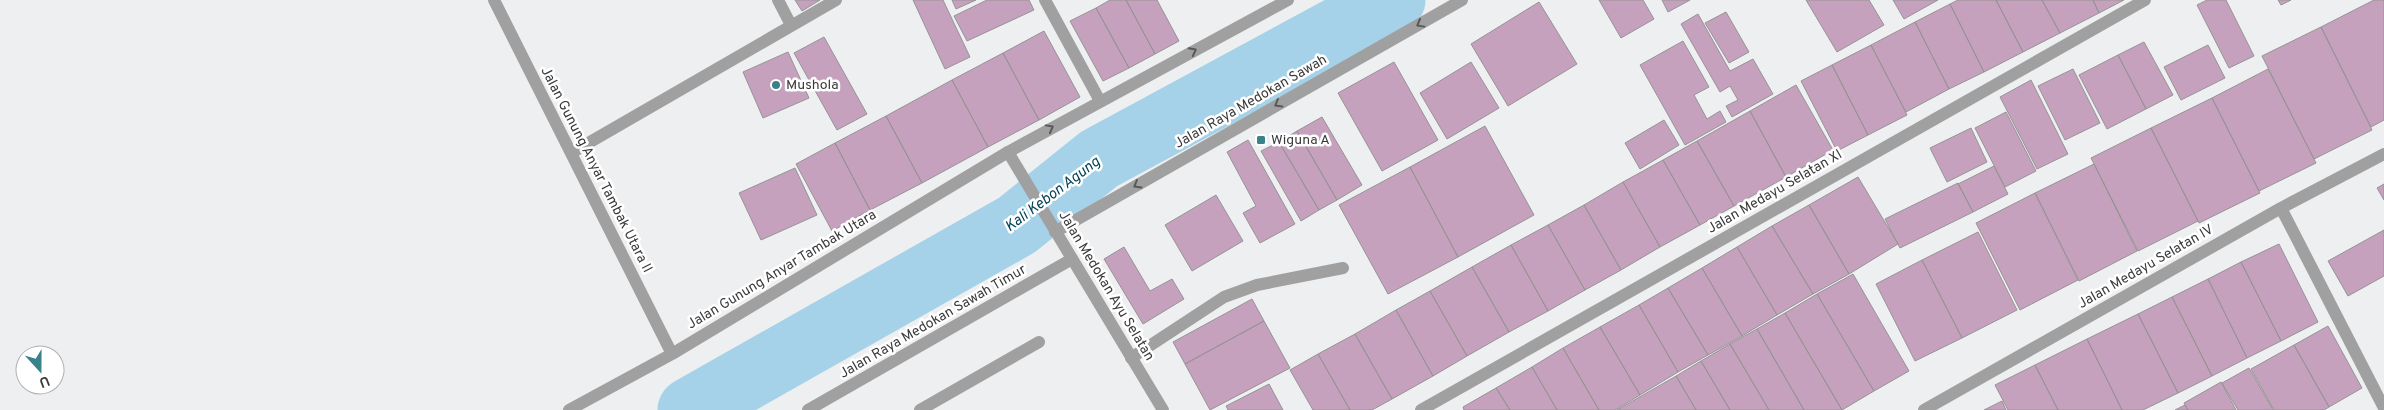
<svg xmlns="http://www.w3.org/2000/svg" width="2384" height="410" font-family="Overpass,sans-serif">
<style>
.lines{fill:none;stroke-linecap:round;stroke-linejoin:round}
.river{stroke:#a5d2e8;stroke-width:65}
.building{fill:#c6a1bd;stroke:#969395}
.minor{stroke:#a1a0a0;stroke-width:12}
.tertiary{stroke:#a1a0a0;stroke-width:12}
.oneway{stroke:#595959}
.poi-dot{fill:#3a8289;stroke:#fff;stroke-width:2}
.labels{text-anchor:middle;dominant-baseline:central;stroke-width:5;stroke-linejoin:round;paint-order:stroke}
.poi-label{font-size:14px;fill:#3a3a3b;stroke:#fff;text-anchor:start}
.street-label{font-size:14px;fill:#3a3a3b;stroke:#fff}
.water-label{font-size:15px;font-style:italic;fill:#034259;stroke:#fff}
</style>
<rect width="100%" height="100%" fill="#edeff1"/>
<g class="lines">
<path class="river" d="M690,410L1017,225L1099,159L1393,0"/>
</g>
<path class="building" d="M795,0H820L802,11Z
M913,0H943L970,57L945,69Z
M952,0H976L956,9Z
M987,0H1029L1034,10L967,41L954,16Z
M1110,0H1126L1155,54L1129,68L1096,8Z
M1126,0H1157L1179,41L1155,54Z
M1599,0H1643L1654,19L1621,38Z
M1662,0H1690L1668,12Z
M1806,0H1869L1884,25L1837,52Z
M1893,0H1938L1904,19Z
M1958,0H1996L2023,52L1984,72L1950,4Z
M1996,0H2042L2060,33L2023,52Z
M2042,0H2093L2099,13L2060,33Z
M2093,0H2124L2099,13Z
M2207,0H2226L2254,56L2229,68L2197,5Z
M2278,0H2291L2281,5Z
M2374,0H2384V120L2371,127L2321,27Z
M1539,2L1577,64L1508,106L1471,44Z
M1950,4L1984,72L1949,89L1915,22Z
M1096,8L1129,68L1103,81L1070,21Z
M1726,12L1749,52L1729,63L1705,23Z
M1698,14L1730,71L1753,59L1773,94L1732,117L1726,106L1738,100L1730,86L1720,92L1681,24Z
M1915,22L1949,89L1906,112L1871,45Z
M2321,27L2372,130L2314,159L2262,56Z
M1044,31L1080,97L1039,120L1003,53Z
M824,37L867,114L837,130L794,53Z
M1683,41L1709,87L1694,95L1707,119L1720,111L1726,122L1685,145L1640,65Z
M2144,42L2173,95L2146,109L2118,55Z
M1871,45L1907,115L1868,135L1832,65Z
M2208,45L2225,78L2181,100L2164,67Z
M788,52L809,98L763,118L743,72Z
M1003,53L1039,120L988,147L952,80Z
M2118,55L2146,109L2107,129L2079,75Z
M1394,62L1438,140L1382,171L1338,93Z
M1471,62L1499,108L1447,139L1420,93Z
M1832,65L1868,135L1837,151L1801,81Z
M2073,69L2100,123L2065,140L2038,86Z
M2268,69L2316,163L2259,191L2212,98Z
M952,80L988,147L922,183L886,116Z
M2031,80L2068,154L2037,169L2000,97Z
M1796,85L1833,150L1786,177L1750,111Z
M2212,98L2260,193L2199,223L2151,128Z
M1750,111L1786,177L1734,206L1697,141Z
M2006,112L2036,171L2005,187L1975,128Z
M886,116L922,183L870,210L835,143Z
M1322,117L1362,185L1337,200L1297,131Z
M1664,120L1679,145L1640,169L1625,143Z
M1485,126L1534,215L1458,257L1410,167Z
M1971,128L1987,162L1947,182L1930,148Z
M2151,128L2198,221L2138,251L2091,158Z
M1297,131L1337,200L1319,210L1279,142Z
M1248,140L1295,224L1260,243L1243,213L1256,206L1227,152Z
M1697,141L1734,206L1700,225L1663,160Z
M1279,142L1319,210L1301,221L1261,151Z
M835,143L870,210L832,231L796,164Z
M1663,160L1700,225L1660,247L1623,182Z
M2094,164L2137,251L2079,281L2035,193Z
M1994,166L2008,194L1973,212L1958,184Z
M1410,167L1458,257L1388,294L1339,205Z
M795,168L817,215L761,240L739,193Z
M1858,177L1898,244L1849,274L1809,205Z
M1623,182L1660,247L1621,270L1584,205Z
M1958,183L1973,212L1900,248L1885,219Z
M2384,184V200L2377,188Z
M2035,193L2078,280L2020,310L1976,223Z
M1216,195L1243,241L1192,271L1165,225Z
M1584,205L1621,270L1585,290L1548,225Z
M1809,205L1849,274L1813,294L1772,226Z
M1548,225L1585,290L1548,311L1511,245Z
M1772,226L1813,294L1777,315L1737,247Z
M2384,230V276L2348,296L2328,261Z
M1978,232L2017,310L1962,338L1922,260Z
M2279,244L2318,322L2281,341L2241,262Z
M1511,245L1548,311L1509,332L1472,267Z
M1124,247L1150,291L1172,279L1184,299L1143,324L1104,259Z
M1737,247L1777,315L1742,336L1702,268Z
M1922,260L1962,338L1915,361L1876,284Z
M2241,262L2281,341L2247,358L2208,279Z
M1472,267L1509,332L1467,356L1430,291Z
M1702,268L1742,336L1708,355L1668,288Z
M1853,274L1909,371L1874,391L1817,294Z
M2208,279L2247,358L2212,376L2172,297Z
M1668,288L1708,355L1678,372L1639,305Z
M1430,291L1467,356L1433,376L1396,310Z
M1817,294L1874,391L1842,410L1785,313Z
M2172,297L2212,376L2178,393L2138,314Z
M1252,299L1264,321L1185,364L1173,342Z
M1639,305L1678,372L1640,395L1600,327Z
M1396,310L1433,376L1392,399L1355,334Z
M1785,313L1842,410H1804L1757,329Z
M2138,314L2178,393L2143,410H2122L2087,339Z
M1264,321L1290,368L1210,410L1185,364Z
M2328,326L2362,388L2329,407L2294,345Z
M1600,327L1640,395L1615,410H1599L1563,348Z
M1757,329L1804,410H1769L1730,344Z
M1355,334L1392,399L1372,410H1350L1318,354Z
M2087,339L2122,410H2058L2035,365Z
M1730,344L1769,410H1730L1701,361Z
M2294,345L2329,407L2324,410H2274L2251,369Z
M1563,348L1599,410H1557L1532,367Z
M1318,354L1350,410H1313L1290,370Z
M1701,361L1730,410H1696L1676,376Z
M2035,365L2058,410H2008L1995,385Z
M1532,367L1557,410H1510L1496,388Z
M2249,368L2273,410H2238L2222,383Z
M1676,376L1696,410H1617Z
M2221,382L2236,410H2188L2184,403Z
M1269,384L1283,410H1228L1226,406Z
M1496,388L1510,410H1464L1463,407Z
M2002,401L2006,410H1984Z
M2185,405L2188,410H2175Z"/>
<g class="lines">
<path class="minor" d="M494,0L672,354
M778,0L791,25
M1045,0L1100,101
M571,153L836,0
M2281,208L2384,408
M1131,358L1224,297L1257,285L1343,268
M569,410L672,354L1008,152
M808,410L1072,259
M920,410L1039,342
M1421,410L2145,0
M1924,410L2281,208L2384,154"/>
<path class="tertiary" d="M1055,232L1462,0
M1163,410L1008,152L1288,0"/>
</g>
<defs><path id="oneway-chevron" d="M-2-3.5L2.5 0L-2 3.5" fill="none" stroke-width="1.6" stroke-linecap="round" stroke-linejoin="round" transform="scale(1.25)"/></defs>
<g class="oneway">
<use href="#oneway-chevron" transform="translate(1420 24) rotate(151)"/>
<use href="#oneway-chevron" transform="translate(1193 51) rotate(-28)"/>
<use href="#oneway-chevron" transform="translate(1278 104) rotate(150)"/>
<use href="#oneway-chevron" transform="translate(1050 128) rotate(-29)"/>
<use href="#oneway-chevron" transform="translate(1137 185) rotate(150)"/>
</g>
<g class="poi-dot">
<circle cx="776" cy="85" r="5"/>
<rect x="1256" y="135" width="10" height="10" rx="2.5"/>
</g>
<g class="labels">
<g class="poi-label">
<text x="786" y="85">Mushola</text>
<text x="1271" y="140">Wiguna A</text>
</g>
<g class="street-label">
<text transform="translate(1251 102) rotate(-30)">Jalan Raya Medokan Sawah</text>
<text transform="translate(596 170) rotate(63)">Jalan Gunung Anyar Tambak Utara II</text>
<text transform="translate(1775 192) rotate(-30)">Jalan Medayu Selatan XI</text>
<text transform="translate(2146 267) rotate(-30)">Jalan Medayu Selatan IV</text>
<text transform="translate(782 270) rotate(-31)">Jalan Gunung Anyar Tambak Utara</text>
<text transform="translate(1106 286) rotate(59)">Jalan Medokan Ayu Selatan</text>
<text transform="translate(933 322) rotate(-30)">Jalan Raya Medokan Sawah Timur</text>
</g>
<g class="water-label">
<text transform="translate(1053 195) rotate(-37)">Kali Kebon Agung</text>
</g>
</g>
<g transform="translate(40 370) rotate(159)"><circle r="24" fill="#ffffff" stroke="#b0b0b1"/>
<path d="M0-4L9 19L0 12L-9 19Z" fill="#3a8289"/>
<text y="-8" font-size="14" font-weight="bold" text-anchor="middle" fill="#3a3a3b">U</text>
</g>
</svg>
